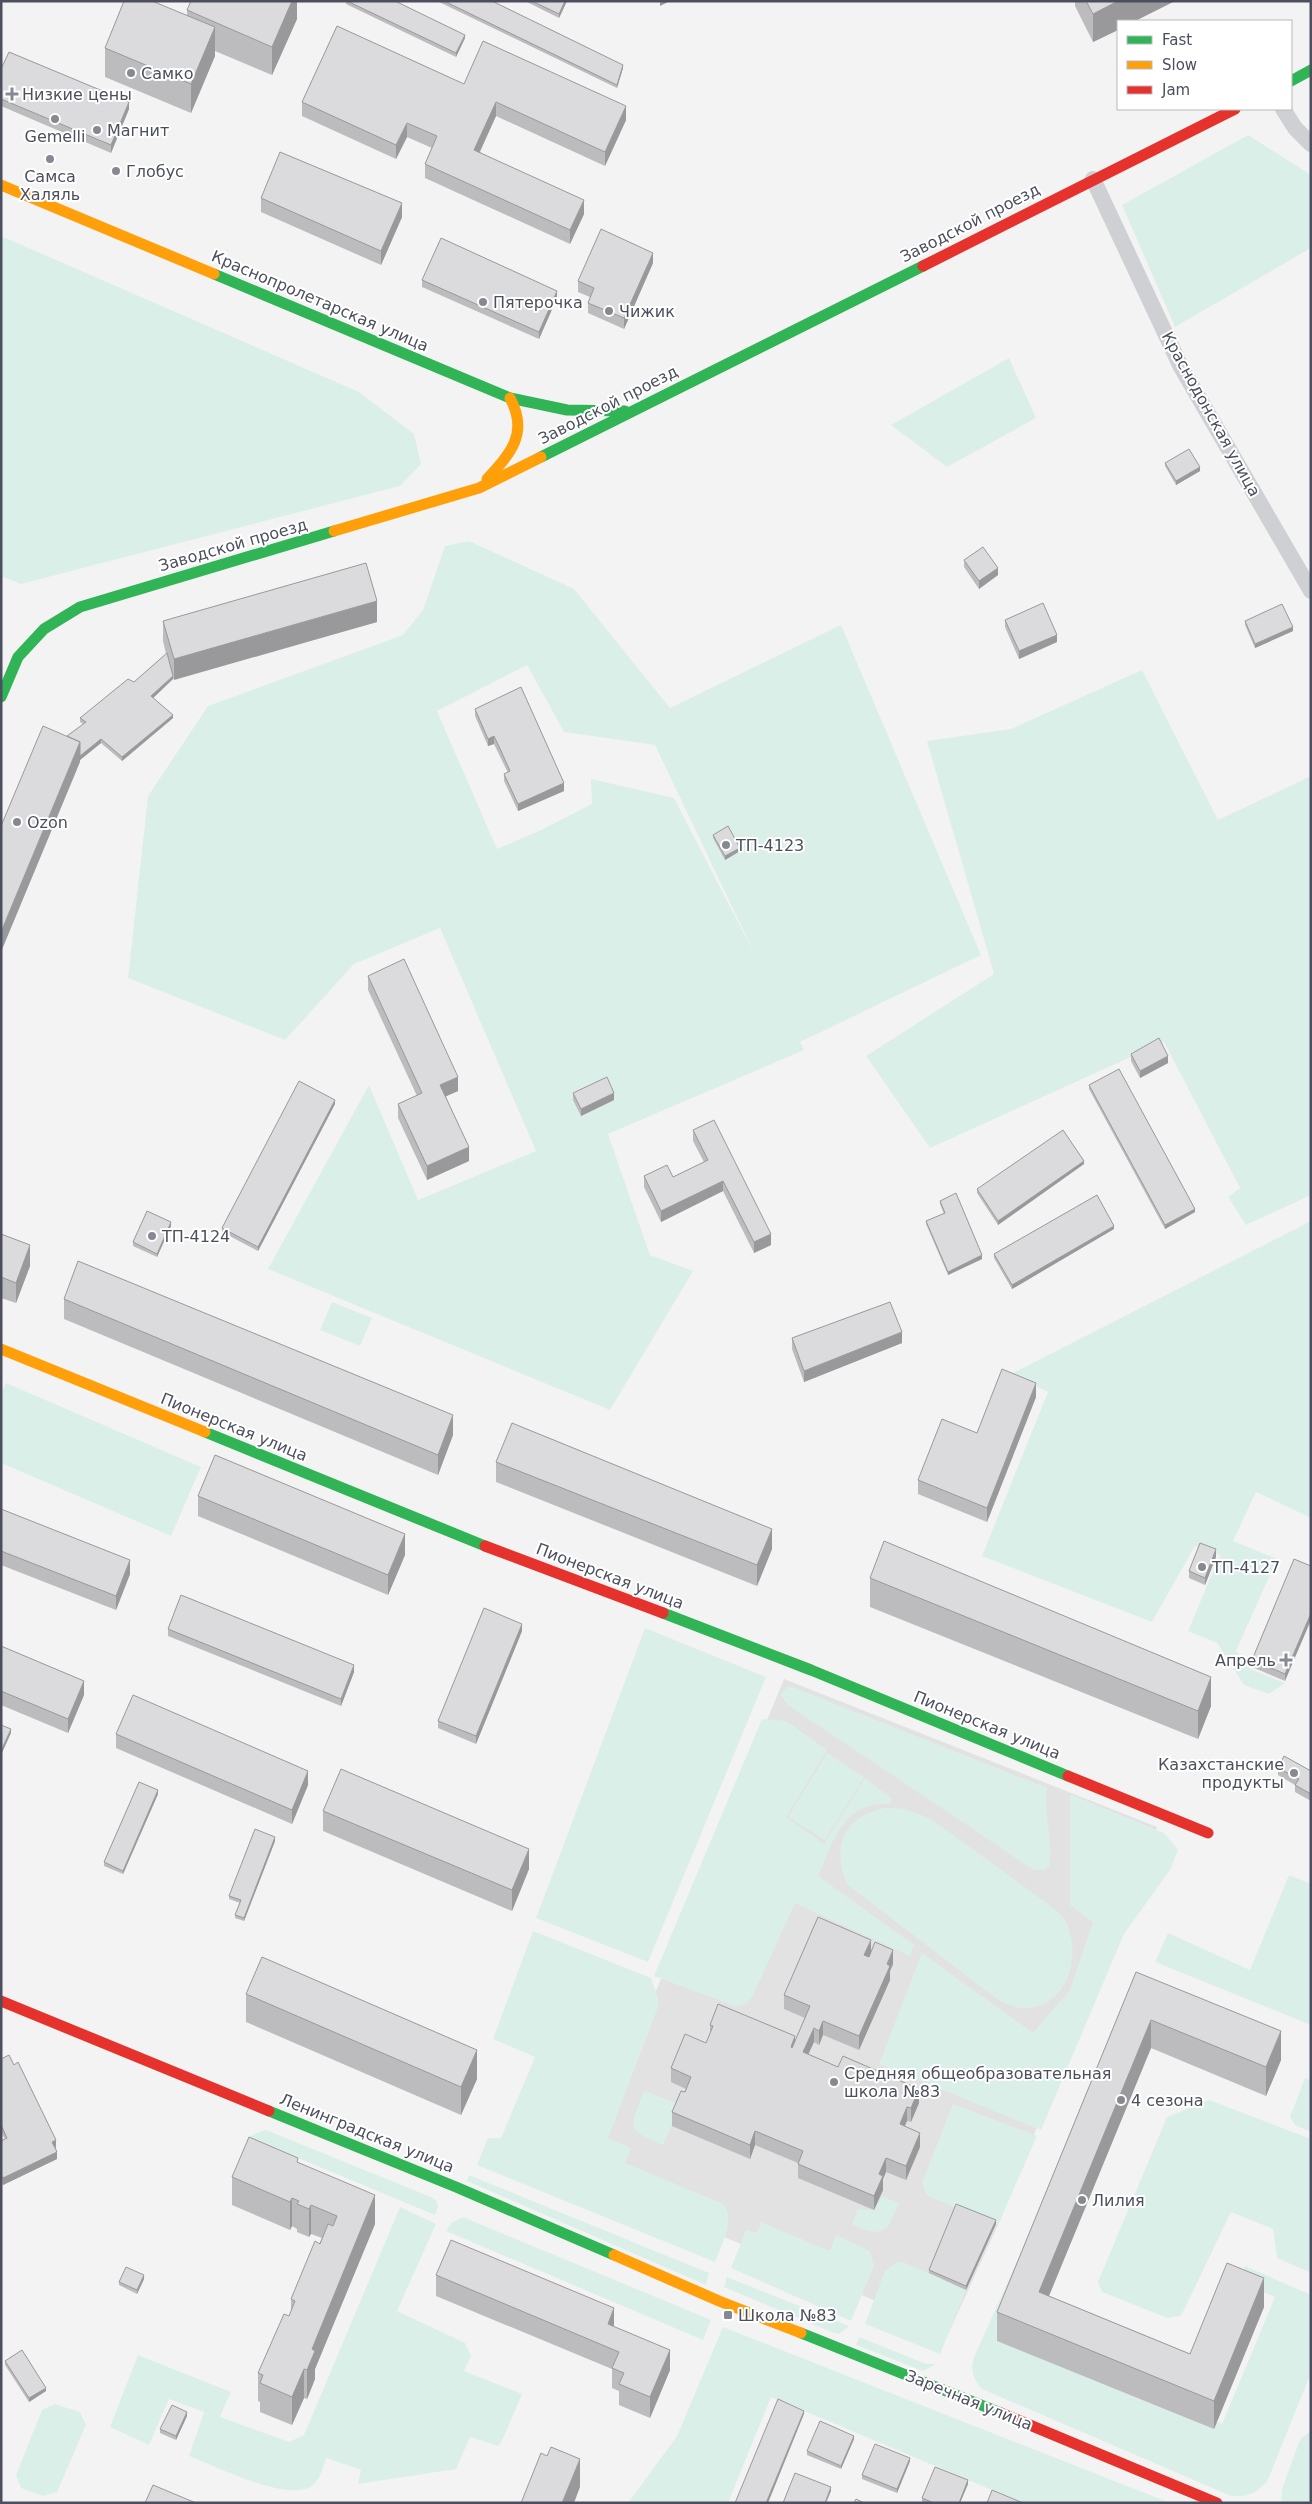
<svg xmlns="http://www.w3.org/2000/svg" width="1312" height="2504" font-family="'DejaVu Sans',sans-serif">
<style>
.education{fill:#e2e2e3}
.green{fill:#dbefe9;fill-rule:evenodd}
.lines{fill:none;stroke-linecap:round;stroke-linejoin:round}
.street{stroke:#cfd0d4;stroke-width:16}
.fast{stroke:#30b455;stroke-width:11}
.slow{stroke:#ff9f0a;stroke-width:11}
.jam{stroke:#e5322d;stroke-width:11}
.wall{fill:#bcbcbe}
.shaded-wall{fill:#99999b}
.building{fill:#dbdbdd;stroke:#99999b}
.poi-dot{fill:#878992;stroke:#fff;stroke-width:2}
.labels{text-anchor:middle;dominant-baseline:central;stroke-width:4;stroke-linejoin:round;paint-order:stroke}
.poi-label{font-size:16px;fill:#4c505e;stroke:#fff;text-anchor:start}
.street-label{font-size:16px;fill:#4c505e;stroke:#fff}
</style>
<rect width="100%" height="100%" fill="#f4f3f3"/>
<path class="education" d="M784,1679L1157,1827L998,2225L949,2332L573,2173L656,1991Z"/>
<path class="green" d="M1248,135L1311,175V248L1175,327L1122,205Z
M1,236L359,392L414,434L421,464L400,486L21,584L1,576Z
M1009,358L1036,418L947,467L891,425Z
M469,541L574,589L670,708L841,625L981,955L800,1042L804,1050L608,1134L650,1255L693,1271L610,1410L268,1269L369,1085L418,1200L536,1151L440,928L354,964L285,1040L128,978L148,796L208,706L403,635L423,610L445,546ZM527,665L564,732L655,745L755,955L674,798L591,779L592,804L541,830L497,849L437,711Z
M1142,670L1218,820L1311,776V1195L1246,1225L1228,1197L1240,1188L1164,1042L930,1148L866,1056L994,974L927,741L1011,729Z
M1311,1221V1518L1256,1492L1233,1541L1277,1559L1236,1651L1250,1669L1285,1683L1269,1694L1244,1685L1217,1643L1188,1631L1220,1555L1195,1546L1152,1622L982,1556L1048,1392L1011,1374Z
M332,1302L372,1318L360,1346L320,1330Z
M6,1383L201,1467L171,1536L1,1463V1394Z
M645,1628L766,1677L648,1962L536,1918Z
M787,1687L795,1688L1047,1788C1043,1815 1054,1839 1049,1866L1044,1870H1034L788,1705L780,1695Z
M762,1719L786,1721L827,1750L786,1817L824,1844L865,1778L892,1799L890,1804C843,1801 834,1840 818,1876L914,1945L910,1956L795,1903L752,1997L745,2004L735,2006L654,1976Z
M827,1753L864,1777L825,1840L788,1817Z
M1070,1794L1164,1833L1178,1850L1170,1870L1124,1934L1041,2130L879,2064L922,1953L1033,2033L1070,1990L1093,1922L1070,1905Z
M885,1808L905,1809L931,1819L1048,1904C1054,1909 1061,1914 1065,1920C1083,1954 1068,2009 1023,2008C1014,2008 1005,2003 997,1999L848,1885C830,1848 844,1816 885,1808Z
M1289,1875L1311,1884V2025L1155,1962L1168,1933L1250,1970Z
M533,1931L651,1978L658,1998V2007L608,2138L631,2148L625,2163L721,2203C738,2217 721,2245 715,2262L477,2165L488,2138H501L535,2057L493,2039Z
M1305,2078L1311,2080V2132L1295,2125L1290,2117Z
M644,2091L681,2105L663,2145C624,2130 631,2126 644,2091Z
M1209,2100L1311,2139V2273L1277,2258L1273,2229L1231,2212L1184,2310L1180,2316L1167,2318L1102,2292L1098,2282L1167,2117Z
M953,2104L1037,2136L998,2225L930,2197L926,2194L922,2183Z
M266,2130L431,2197L436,2200L438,2206L435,2215L250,2138L253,2134Z
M469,2175L709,2273L706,2285L467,2181Z
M882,2196L899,2203C886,2234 884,2238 852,2224L858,2209L874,2210Z
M400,2207L436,2224L397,2311L465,2343L471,2356L464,2371L522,2394L501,2443L498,2446L470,2437L456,2469L358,2484L361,2470L326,2458C323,2467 321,2478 313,2485C290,2504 215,2466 189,2456L204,2412L169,2399L149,2445L110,2427L138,2355L231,2392L220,2417L289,2442L304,2435Z
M463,2217L711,2320L703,2340L446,2231L451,2223Z
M1037,2217L1001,2332L1222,2424L1275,2297L1239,2281L1245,2266L1311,2295V2373L1267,2482C1255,2494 1248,2497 1231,2496L982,2389C973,2379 970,2370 974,2357Z
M761,2222L830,2251L836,2235L870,2251L874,2266L851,2321L731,2268L746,2230L757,2233Z
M897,2262H903L966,2290L940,2354L865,2324L885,2271Z
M727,2277L849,2326L839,2334L834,2333L724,2287Z
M723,2327L1170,2503H1023L771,2397L728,2503H628L677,2436Z
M859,2337L926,2364H936L923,2371L856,2345Z
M55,2404L80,2412L86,2425L57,2492L43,2496L21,2488L16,2475L42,2410Z
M1311,2431V2503H1281L1282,2489L1298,2445L1301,2438Z"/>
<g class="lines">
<path class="street" d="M1283,109L1295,128L1311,144
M1093,179L1181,367L1311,591"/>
<path class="fast" d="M1291,81L1311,70
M214,274L510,398L567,410L625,411
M541,457L923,266
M1,697L18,657L44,629L80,607L334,531
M205,1432L485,1546
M663,1613L811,1670L1068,1776
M269,2111L456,2187L614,2255
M801,2333L1001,2413"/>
<path class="slow" d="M1,185L214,274
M487,479C511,453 529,433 510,398
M334,531L479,488L541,457
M1,1349L205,1432
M614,2255L719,2301L801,2333"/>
<path class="jam" d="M923,266L1235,109
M485,1546L663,1613
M1068,1776L1208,1833
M1,2001L269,2111
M1001,2413L1217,2503"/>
</g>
<path class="wall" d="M297,1V19L272,75L215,51V56L191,113L105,77V48L187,16V10Z
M346,1L465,38L456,57L346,4Z
M437,1H492L623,68L617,88Z
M525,1H567L559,18Z
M1075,1H1175L1135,21H1118V30L1093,42L1075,6Z
M1,69L129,109L111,153L1,106Z
M464,84L626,120L605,166L496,116L480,152L584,214L570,244L425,178V164L432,148L407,137L396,159L302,116V102Z
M261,198L402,217L381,265L261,212Z
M653,263L624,329L588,313V303L590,297L578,292V281Z
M422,280L557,298L539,339L422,287Z
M1165,463L1200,471L1176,485L1165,466Z
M964,560L998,575L979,589L964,567Z
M1005,620L1057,642L1019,659L1005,627Z
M163,621L377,622L173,679L153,698L173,718L122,761L101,743L80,760V762L67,736L83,724L80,722V718L134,682L166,654L163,641Z
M1245,621L1293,631L1255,648L1245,625Z
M475,709L564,791L518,811L504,781V774L508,773L494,744L488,746L475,716Z
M713,835L740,851L725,860L713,838Z
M368,976L458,1091L446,1096L469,1161L427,1180L398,1118V1104L417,1096L368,990Z
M1131,1054L1168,1063L1140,1078L1131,1061Z
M1089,1085L1195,1212L1165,1229L1089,1089Z
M573,1093L614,1100L581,1116L573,1100Z
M335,1104L258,1251L222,1232V1228Z
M693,1130L771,1245L754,1253L723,1191L661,1222L644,1187V1176L673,1177L704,1162L693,1141Z
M1084,1164L998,1225L977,1193V1189Z
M940,1201L982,1259L948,1275L926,1224V1221L944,1214L940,1204Z
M171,1226L157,1257L133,1246V1242Z
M1114,1229L1012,1289L994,1258V1254Z
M1,1234L30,1266L16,1303L1,1298Z
M64,1299L453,1435L438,1475L64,1319Z
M792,1338L902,1343L804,1382L792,1349Z
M1036,1397L987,1522L918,1494V1480Z
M496,1462L772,1549L757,1586L496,1482Z
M198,1496L405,1555L388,1595L198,1516Z
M1,1509L130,1574L116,1610L1,1565Z
M1216,1557L1205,1585L1189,1578V1571Z
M1294,1559L1285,1681L1252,1667V1660Z
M870,1578L1211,1706L1198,1739L870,1607Z
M168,1629L354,1672L341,1706L168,1636Z
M522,1631L476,1744L438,1728V1721Z
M1,1646L84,1695L68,1733L1,1705Z
M116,1734L308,1785L292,1824L116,1748Z
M1278,1768L1311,1771V1801L1295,1792V1785L1278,1775Z
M158,1794L123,1874L104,1866V1862Z
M323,1811L529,1869L512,1911L323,1831Z
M275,1841L244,1921L235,1918V1915L240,1903L229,1899V1896Z
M871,1953L893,1964L890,1971V1980L859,2050L823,2035L819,2045L814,2042L808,2054L919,2103L911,2122L907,2121L904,2126L920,2147L906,2180L886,2172L883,2179V2190L874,2210L798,2178V2163L755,2145L750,2159L672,2126V2112L686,2089L671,2082V2068L706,2043L710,2034V2025L795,2041L805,2018L784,2009V1995Z
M1136,1972L1281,2060L1266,2096L1151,2048L1049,2296L1190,2354L1264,2307L1214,2429L997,2341V2312Z
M246,1994L477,2079L461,2115L246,2022Z
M1,2059L56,2147L57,2159L3,2185L1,2182V2141L5,2139L1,2132Z
M298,2162L375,2224L315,2369V2379L307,2399L304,2398L292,2425L260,2412V2402L258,2401V2373L289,2316L291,2312V2299L322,2238L311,2234L309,2237L297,2232V2229L292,2226L290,2230L232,2205V2177Z
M996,2224L966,2290L929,2273V2270Z
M436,2275L614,2327L670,2370L650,2418L619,2405V2391L612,2388V2369L436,2296Z
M144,2279L137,2294L119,2285V2282Z
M5,2361L46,2391L29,2402L5,2365Z
M187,2416L176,2440L160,2433V2429Z
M854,2439L841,2469L807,2455V2451Z
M910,2461L897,2493L862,2479V2475Z
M968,2484L960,2503H925L922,2502V2498Z"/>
<path class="shaded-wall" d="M292,1H297V19L272,75V47Z
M565,1H567L559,18V14Z
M660,1H670L660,6Z
M1118,1H1175L1135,21H1118V30L1093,42V14Z
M215,27V56L191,113V84Z
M465,35V38L456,57V53Z
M623,65V68L617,88V85Z
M129,102V109L111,153V145Z
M496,102V116L474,164V150Z
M626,106V120L605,166V152Z
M407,123V137L396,159V145Z
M584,200V214L570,244V230Z
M402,203V217L381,265V251Z
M653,253V263L624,329V318Z
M557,291V298L539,339V332Z
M1200,467V471L1176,485V481Z
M998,568V575L979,589V581Z
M377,601V622L174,680V659Z
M1293,627V631L1255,648V644Z
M1057,635V642L1019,659V651Z
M173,676V679L151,700V696Z
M173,715V718L122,761V757Z
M494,736V744L488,746V739Z
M101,739V743L80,760V762L1,952V932L80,742Z
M564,783V791L518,811V804Z
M740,848V851L725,860V856Z
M1168,1056V1063L1140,1078V1071Z
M458,1077V1091L440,1099V1085Z
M614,1093V1100L581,1116V1109Z
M335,1100V1104L258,1251V1247Z
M469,1147V1161L427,1180V1166Z
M1084,1161V1164L998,1225V1221Z
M723,1181V1191L661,1222V1211Z
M1195,1209V1212L1165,1229V1225Z
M171,1222V1226L157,1257V1254Z
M1114,1226V1229L1012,1289V1285Z
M771,1234V1245L754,1253V1242Z
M30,1245V1266L16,1303V1283Z
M982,1255V1259L948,1275V1272Z
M902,1332V1343L804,1382V1371Z
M1036,1383V1397L987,1522V1508Z
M453,1415V1435L438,1475V1455Z
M772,1529V1549L757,1586V1565Z
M405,1534V1555L388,1595V1575Z
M1216,1549V1557L1205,1585V1578Z
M130,1560V1574L116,1610V1596Z
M1311,1613V1620L1285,1681V1674Z
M522,1624V1631L476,1744V1736Z
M354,1665V1672L341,1706V1699Z
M1211,1677V1706L1198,1739V1711Z
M84,1681V1695L68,1733V1719Z
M11,1729V1733L1,1755V1751Z
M308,1771V1785L292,1824V1810Z
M158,1790V1794L123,1874V1871Z
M275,1837V1841L244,1921V1918Z
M529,1849V1869L512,1911V1890Z
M871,1940V1954L864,1969V1955Z
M893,1950V1964L890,1971V1980L859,2050V2036Z
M1151,2020V2048L1039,2320V2292Z
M823,2021V2035L819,2045V2031Z
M814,2028V2042L803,2066V2052Z
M1281,2031V2060L1266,2096V2067Z
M795,2036V2050L791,2047Z
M477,2050V2079L461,2115V2087Z
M919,2089V2103L911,2122V2108Z
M907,2107V2121L900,2138V2124Z
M755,2131V2145L750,2159V2145Z
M920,2133V2147L906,2180V2166Z
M56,2140V2147L52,2149V2142Z
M57,2152V2159L3,2185V2178Z
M886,2158V2172L883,2179V2190L874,2210V2196L879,2174Z
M375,2195V2224L315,2369V2379L307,2399V2370L312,2349Z
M292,2198V2226L290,2230V2202Z
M311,2205V2234L309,2237V2209Z
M996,2220V2224L966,2290V2286Z
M144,2275V2279L137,2294V2290Z
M1264,2278V2307L1214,2429V2401Z
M614,2308V2329L608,2324Z
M670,2350V2370L650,2418V2397Z
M304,2369V2398L292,2425V2397Z
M46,2388V2391L29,2402V2398Z
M804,2411V2414L768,2503H766Z
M187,2412V2416L176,2440V2436Z
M854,2436V2439L841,2469V2466Z
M910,2458V2461L897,2493V2489Z
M580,2459V2487L574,2503H562Z
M968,2480V2484L960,2503H959Z
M831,2487V2491L826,2503H825Z"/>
<path class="building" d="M124,1H152L215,27L191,84L105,48Z
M191,1H292L272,47L187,10Z
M347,1H395L465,35L456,53Z
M444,1H492L623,65L617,85Z
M532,1H565L559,14Z
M1086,1H1118L1093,14Z
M337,26L464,84L483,41L626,106L605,152L496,102L474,150L584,200L570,230L425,164L437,136L407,123L396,145L302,102Z
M9,52L129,102L111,145L1,99V69Z
M280,152L402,203L381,251L261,198Z
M601,229L653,253L624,318L588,303L594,288L578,281Z
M441,238L557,291L539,332L422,280Z
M1189,449L1200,467L1176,481L1165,463Z
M983,547L998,568L979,581L964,560Z
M366,563L377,601L174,659L163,621Z
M1043,603L1057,635L1019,651L1005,620Z
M1282,604L1293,627L1255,644L1245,621Z
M167,653L173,676L151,696L173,715L122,757L101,739L80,756V742L67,736L86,722L80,718L128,679L134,682Z
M521,687L564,783L518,804L504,774L510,771L502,753L494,736L488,739L475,709Z
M43,726L80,742L1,932V826Z
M728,826L740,848L725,856L713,835Z
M404,959L458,1077L440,1085L469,1147L427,1166L398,1104L422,1093L368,976Z
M1159,1038L1168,1056L1140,1071L1131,1054Z
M1119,1069L1195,1209L1165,1225L1089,1085Z
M607,1077L614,1093L581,1109L573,1093Z
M299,1081L335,1100L258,1247L222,1228Z
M714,1120L771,1234L754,1242L723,1181L661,1211L644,1176L667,1165L673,1177L708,1160L693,1130Z
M1063,1130L1084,1161L998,1221L977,1189Z
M956,1193L982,1255L948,1272L926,1221L945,1213L940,1201Z
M1097,1195L1114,1226L1012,1285L994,1254Z
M147,1211L171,1222L157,1254L133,1242Z
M1,1234L30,1245L16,1283L1,1277Z
M78,1261L453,1415L438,1455L64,1299Z
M890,1302L902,1332L804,1371L792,1338Z
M1002,1369L1036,1383L987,1508L918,1480L942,1419L977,1433Z
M512,1423L772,1529L757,1565L496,1462Z
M215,1455L405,1534L388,1575L198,1496Z
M1,1509L130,1560L116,1596L1,1551Z
M884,1541L1211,1677L1198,1711L870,1578Z
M1200,1543L1216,1549L1205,1578L1189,1571Z
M1294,1559L1311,1566V1613L1285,1674L1252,1660Z
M181,1595L354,1665L341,1699L168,1629Z
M484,1608L522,1624L476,1736L438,1721Z
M1,1646L84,1681L68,1719L1,1691Z
M133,1695L308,1771L292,1810L116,1734Z
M1,1725L11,1729L1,1751Z
M1284,1756L1311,1771V1794L1295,1785L1299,1779L1278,1768Z
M341,1769L529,1849L512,1890L323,1811Z
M139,1782L158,1790L123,1871L104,1862Z
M255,1829L275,1837L244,1918L235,1915L241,1900L229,1896Z
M818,1917L871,1940L864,1955L869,1957L875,1942L893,1950L887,1964L890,1966L859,2036L823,2021L819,2031L814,2028L803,2052L838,2067L843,2056L919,2089L911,2108L907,2107L900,2124L920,2133L906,2166L886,2158L879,2174L883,2176L874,2196L798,2164L803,2151L755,2131L750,2145L672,2112L681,2091L685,2092L691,2077L671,2068L685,2034L706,2043L713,2026L710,2025L718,2004L795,2036L791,2047L792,2048L810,2006L784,1995Z
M262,1957L477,2050L461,2087L246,1994Z
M1136,1972L1281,2031L1266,2067L1151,2020L1039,2292L1190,2354L1227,2263L1264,2278L1214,2401L997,2312Z
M9,2055L14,2065L18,2062L56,2140L52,2142L57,2152L3,2178L1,2175V2141L7,2138L1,2125V2059Z
M249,2137L298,2158L297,2162L375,2195L312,2349L315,2351L307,2370L304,2369L292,2397L260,2383L263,2375L258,2373L284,2314L289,2316L295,2301L291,2299L315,2241L320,2244L328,2224L333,2226L337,2216L311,2205L309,2209L297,2204L299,2201L292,2198L290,2202L232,2177Z
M956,2204L996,2220L966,2286L929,2270Z
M451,2240L614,2308L608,2324L670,2350L650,2397L619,2384L624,2373L612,2368L619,2352L436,2275Z
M126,2267L144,2275L137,2290L119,2282Z
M22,2350L46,2388L29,2398L5,2361Z
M778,2399L804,2411L766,2503H735Z
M172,2405L187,2412L176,2436L160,2429Z
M820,2421L854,2436L841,2466L807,2451Z
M875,2444L910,2458L897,2489L862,2475Z
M551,2447L580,2459L562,2503H521L541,2453L547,2456Z
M935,2467L968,2480L959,2503H934L922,2498Z
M795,2473L831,2487L825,2503H783Z
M153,2485L196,2503H145Z
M992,2490L1023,2503H987Z
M856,2499L864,2503H854Z"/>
<g class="poi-dot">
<circle cx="131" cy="73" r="5"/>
<path d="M9.5 86.5h5v5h5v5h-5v5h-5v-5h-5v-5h5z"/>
<circle cx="55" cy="119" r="5"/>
<circle cx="97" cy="130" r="5"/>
<circle cx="50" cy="159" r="5"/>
<circle cx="116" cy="171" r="5"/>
<circle cx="483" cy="302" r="5"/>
<circle cx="609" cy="311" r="5"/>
<circle cx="17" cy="822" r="5"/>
<circle cx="726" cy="845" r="5"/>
<circle cx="152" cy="1236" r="5"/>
<circle cx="1202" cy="1567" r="5"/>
<path d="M1283.5 1652.5h5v5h5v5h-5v5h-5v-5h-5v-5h5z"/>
<circle cx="1294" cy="1773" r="5"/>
<circle cx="834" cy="2082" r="5"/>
<circle cx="1121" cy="2100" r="5"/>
<circle cx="1082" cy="2200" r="5"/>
<rect x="723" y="2310" width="10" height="10" rx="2.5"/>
</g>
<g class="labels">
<g class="poi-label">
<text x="141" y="73">Самко</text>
<text x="22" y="94">Низкие цены</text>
<text x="107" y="130">Магнит</text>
<text x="55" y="136" text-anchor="middle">Gemelli</text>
<text x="126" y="171">Глобус</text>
<text x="50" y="176" text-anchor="middle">Самса<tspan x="50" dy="18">Халяль</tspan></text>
<text x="493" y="302">Пятерочка</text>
<text x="619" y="311">Чижик</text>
<text x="27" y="822">Ozon</text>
<text x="736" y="845">ТП-4123</text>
<text x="162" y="1236">ТП-4124</text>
<text x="1212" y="1567">ТП-4127</text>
<text x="1276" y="1660" text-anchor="end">Апрель</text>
<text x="1284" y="1764" text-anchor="end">Казахстанские<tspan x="1284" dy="18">продукты</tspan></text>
<text x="844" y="2073">Средняя общеобразовательная<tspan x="844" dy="18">школа №83</tspan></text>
<text x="1131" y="2100">4 сезона</text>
<text x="1092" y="2200">Лилия</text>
<text x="738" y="2315">Школа №83</text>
</g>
<g class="street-label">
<text transform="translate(970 223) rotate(-27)">Заводской проезд</text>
<text transform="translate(320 301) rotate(23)">Краснопролетарская улица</text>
<text transform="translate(608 405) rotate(-27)">Заводской проезд</text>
<text transform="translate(1211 414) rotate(61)">Краснодонская улица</text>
<text transform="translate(233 545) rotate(-16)">Заводской проезд</text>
<text transform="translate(234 1427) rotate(22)">Пионерская улица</text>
<text transform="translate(610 1576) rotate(21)">Пионерская улица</text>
<text transform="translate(987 1725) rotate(22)">Пионерская улица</text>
<text transform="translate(367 2133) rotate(22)">Ленинградская улица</text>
<text transform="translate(969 2400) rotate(22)">Заречная улица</text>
</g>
</g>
<rect width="1312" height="2504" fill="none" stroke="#4c505e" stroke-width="5"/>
<rect x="1117" y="20" width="175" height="90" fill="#ffffff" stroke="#b7b9bf"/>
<rect x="1127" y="36" width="25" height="8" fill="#30b455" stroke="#b7b9bf"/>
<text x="1162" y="45" font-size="15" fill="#4c505e">Fast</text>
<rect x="1127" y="61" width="25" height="8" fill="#ff9f0a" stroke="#b7b9bf"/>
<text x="1162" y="70" font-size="15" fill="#4c505e">Slow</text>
<rect x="1127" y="86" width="25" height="8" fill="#e5322d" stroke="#b7b9bf"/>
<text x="1162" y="95" font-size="15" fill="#4c505e">Jam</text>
</svg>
